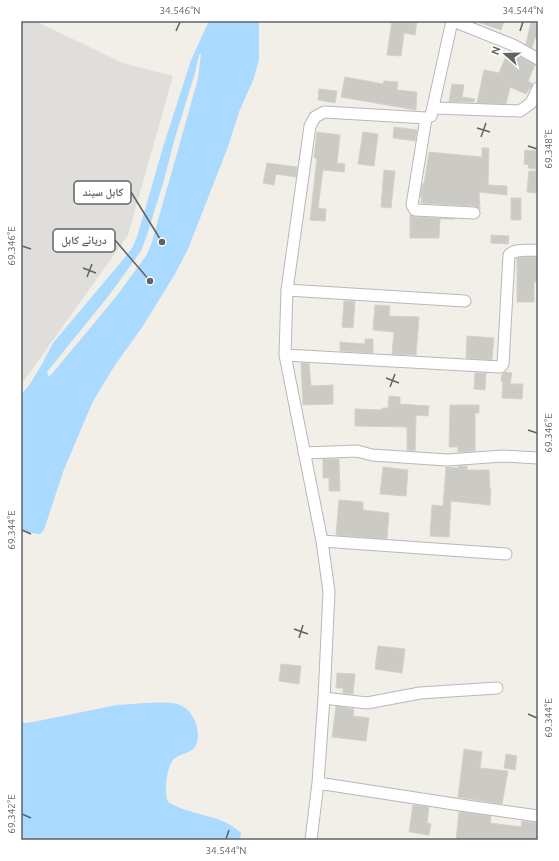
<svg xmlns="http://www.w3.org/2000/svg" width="559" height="861" font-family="Ubuntu,'Noto Naskh Arabic',sans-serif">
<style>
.industrial{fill:#e0deda}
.water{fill:#aadaff;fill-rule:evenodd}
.building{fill:#cccac5;stroke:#d6d1c6}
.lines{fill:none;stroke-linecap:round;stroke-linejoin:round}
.minor-casing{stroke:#b5b8bc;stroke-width:13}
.minor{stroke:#fff;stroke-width:11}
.ticks{fill:none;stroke:#5f6368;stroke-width:1.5}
.leader{fill:none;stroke:#5f6368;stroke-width:1.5}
.callout-dot{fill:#5f6368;stroke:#fff;stroke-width:1.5}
.callout{fill:#fff;stroke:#5f6368;stroke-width:1.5}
.callout-label{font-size:11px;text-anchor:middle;font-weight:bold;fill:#5f6368}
.neatline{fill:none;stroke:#5f6368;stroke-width:1.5}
.ticks-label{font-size:10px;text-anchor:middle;fill:#5f6368}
</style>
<rect width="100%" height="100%" fill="#f1efe8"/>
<path class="industrial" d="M21,21H35L123,63L173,76L128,235L21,385Z"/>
<path class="water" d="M209,21H259V60L254,78L239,112L229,144L188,249L175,274L143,326L115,365L93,401L63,472L44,530L40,534H38L21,531V395L30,384L42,364L53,343L126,256L132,248L137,237L164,144L191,60ZM201,53L198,79L151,245L146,256L115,298L51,375L48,376L47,372L110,294L141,251L147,235L164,180L174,141L195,73L199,55Z
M145,703C167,703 187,698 196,724C198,730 199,739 196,745C192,753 182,753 175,758C166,765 164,792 168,802C190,816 222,814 241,833L240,840H21V721L25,723L33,722L117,705Z"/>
<path class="building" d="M392,21H417L415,35L404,33L401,56L387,55Z
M478,21H504L501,30L478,22Z
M531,22L538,24V39L535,38L532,48L526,44Z
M507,54L522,58L535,65L528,81L533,84L530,88L526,94L510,87L506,104L477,103L484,70L499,73Z
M345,77L383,84L384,81L398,82L397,90L417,92L416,110L341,97Z
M452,84L464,85L462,97L475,99L474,102H449Z
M319,89L337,91L335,103L318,100Z
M394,127L417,130L415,141L393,138Z
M317,132L340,135L337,163L345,164L344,172L323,170L318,208L326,209L325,221L310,220L317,158H314Z
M363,132L378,134L374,166L358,164Z
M482,148H489L488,185L507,186V195L479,192L480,209L474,206L421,203L422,197H420L423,183L424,184L429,152L482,157Z
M525,150L537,151L536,169L528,168L529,165L524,164Z
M267,163L297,167L296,177L276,174L274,185L263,183Z
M384,170L395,171L391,208L381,207Z
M529,171H538L536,193L527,192Z
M511,198H521V220H511Z
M410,215L415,217L455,219H440L439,238H410Z
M491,235L509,236L508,244L491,243Z
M523,257H538V282H534V302H517V258Z
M344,301H355L353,328L342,327Z
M375,305L390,306L389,316L419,317L416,355L392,354L394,332L373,330Z
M467,336L494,338L492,360L466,358Z
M365,339H373V353L340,351V342L365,344Z
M301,363H309L311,386L333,385V404L303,405Z
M505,372L512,373L510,384H523L522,399L502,398L503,382L501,381L502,374Z
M475,373H486L485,390L474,389Z
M389,396L400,397V404L429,406L428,416L416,415L415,451L407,450V427L355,426V409L382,410V408H388Z
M450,405H479V413H475V451L458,452V447H449Z
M323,459H339L340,491H329V478H323Z
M458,466H467V470H489L490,489H491L490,505L451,501L449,537L430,536L432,505L443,506L446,467L458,468Z
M383,467L408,470L406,496L380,494Z
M339,500L363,502V510L389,513L387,539L336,535Z
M378,646L405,649L402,673L375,669Z
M281,664L301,666L299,684L279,681Z
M337,673L355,674L353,694L343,693V688H336Z
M336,706L354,709L353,716L369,718L366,741L332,737Z
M464,749L482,752L480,768L508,771L502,804L458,797Z
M506,754L517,756L515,770L504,768Z
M413,805L429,807L427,823L431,824L429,835L409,832Z
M459,812L491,816L490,823L521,827L522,821L538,823V840H456Z"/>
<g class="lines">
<g class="minor-casing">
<path id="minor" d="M453,21L513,45L538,59
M434,108L520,111L531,103L538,88
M426,118L412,205L415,210L474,213
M287,290L465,301
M285,355L500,367L503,364L509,255C515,248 529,251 538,250
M304,453L357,451L372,455L447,460L503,456L538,458
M322,541L506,554
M324,698L367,703L420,693L497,688
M318,783L467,806L538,816
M311,840L318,783L324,698L329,592L322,541L285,355L287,290L310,126L315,117L324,112L426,118L431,116L452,21"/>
</g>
<use href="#minor" class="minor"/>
</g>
<path class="ticks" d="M176,31L180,22M520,31L523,22M477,128L490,132M481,137L486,123M528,146L537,149M22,246L31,249M83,268L96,273M87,277L92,264M386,378L399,383M390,387L395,374M528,430L537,433M22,530L31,534M294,629L308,634M299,638L303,625M528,714L537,718M22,814L31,818M226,839L229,830"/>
<path class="leader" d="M162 242L131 192M150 281L115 240"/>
<g class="callout-dot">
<circle cx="162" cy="242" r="4"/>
<circle cx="150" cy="281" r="4"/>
</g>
<g class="callout">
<rect x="74" y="181" width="57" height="23" rx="4"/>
<rect x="53" y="229" width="62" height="23" rx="4"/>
</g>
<g class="callout-label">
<text x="103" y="196">کابل سيند</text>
<text x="84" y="244">دریائے کابل</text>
</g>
<rect width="559" height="861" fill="none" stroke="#ffffff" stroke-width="44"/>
<g transform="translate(505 54) rotate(290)" stroke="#ffffff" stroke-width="3" paint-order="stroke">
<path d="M0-3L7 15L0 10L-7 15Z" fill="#5f6368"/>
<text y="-6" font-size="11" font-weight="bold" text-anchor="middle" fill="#5f6368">N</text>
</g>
<rect x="22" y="22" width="515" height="817" class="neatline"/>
<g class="ticks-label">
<text x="180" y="14">34.546°N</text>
<text x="523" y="14">34.544°N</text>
<text transform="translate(548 149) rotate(-90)" y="4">69.348°E</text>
<text transform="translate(11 246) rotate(-90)" y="4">69.346°E</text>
<text transform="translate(548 433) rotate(-90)" y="4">69.346°E</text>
<text transform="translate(11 530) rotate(-90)" y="4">69.344°E</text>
<text transform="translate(548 718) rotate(-90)" y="4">69.344°E</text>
<text transform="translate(11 814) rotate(-90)" y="4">69.342°E</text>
<text x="226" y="854">34.544°N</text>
</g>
</svg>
